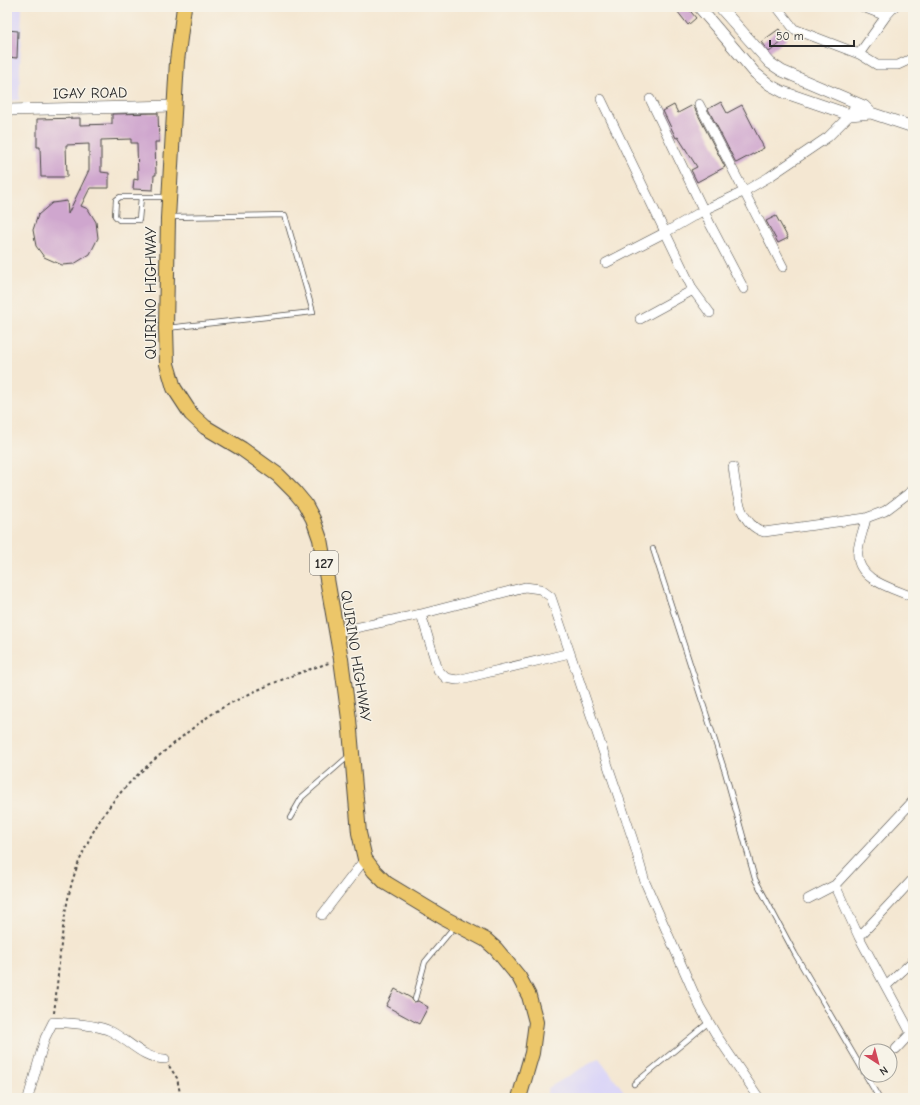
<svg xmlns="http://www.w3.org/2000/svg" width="920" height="1105" font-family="'Comic Neue',sans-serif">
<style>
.built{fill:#dbd6f7}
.building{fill:#cfa6ce}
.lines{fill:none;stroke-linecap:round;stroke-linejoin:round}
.service-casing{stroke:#494744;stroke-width:6}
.minor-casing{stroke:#494744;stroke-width:10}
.tertiary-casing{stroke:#494744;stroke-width:12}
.primary-casing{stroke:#494744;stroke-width:16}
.path{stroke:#494744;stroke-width:2;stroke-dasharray:3 3;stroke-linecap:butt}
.service{stroke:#fff;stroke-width:4.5}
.minor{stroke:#fff;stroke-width:9}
.tertiary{stroke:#fff;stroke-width:11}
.primary{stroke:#ecc669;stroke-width:14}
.labels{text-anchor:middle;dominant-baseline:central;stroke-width:3;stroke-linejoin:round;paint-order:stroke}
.shield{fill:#f7f3e8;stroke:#686764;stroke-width:1}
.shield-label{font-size:14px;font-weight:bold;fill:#2b2b2b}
.street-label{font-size:15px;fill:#2b2b2b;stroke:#f7f3e8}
</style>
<rect width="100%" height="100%" fill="#f7f3e8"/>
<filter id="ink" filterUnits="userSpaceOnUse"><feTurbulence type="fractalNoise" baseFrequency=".025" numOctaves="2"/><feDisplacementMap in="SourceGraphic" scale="8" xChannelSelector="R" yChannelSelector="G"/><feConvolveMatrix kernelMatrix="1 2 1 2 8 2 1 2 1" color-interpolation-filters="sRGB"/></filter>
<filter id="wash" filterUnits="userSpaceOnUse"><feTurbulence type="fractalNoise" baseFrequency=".012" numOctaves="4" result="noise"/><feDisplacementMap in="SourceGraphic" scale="16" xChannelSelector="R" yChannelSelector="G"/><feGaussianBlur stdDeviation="0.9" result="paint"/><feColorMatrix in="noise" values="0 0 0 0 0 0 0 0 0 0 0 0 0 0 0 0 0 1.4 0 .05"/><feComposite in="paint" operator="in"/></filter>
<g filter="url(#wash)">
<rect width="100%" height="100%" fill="#f4e7d2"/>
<path class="built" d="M7,7H22L19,100L7,101Z
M599,1058L629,1098H546L548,1088Z"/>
<g id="blocks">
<path class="building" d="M674,7H687L696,18L688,25Z
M779,29L786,39L769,52L761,42Z
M7,30L18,31L17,58L7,57Z
M721,102L727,113L742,105L764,148L736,163L708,109Z
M674,105L678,113L693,105L725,167L697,182L691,170L697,167L678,137L676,138L663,111Z
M158,113L159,142H155L156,175H154L153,190L133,189L134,179L138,180L137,143H131V139L101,140V172L109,173V188H90L81,206L88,209L96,222L98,238L90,254L74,264L62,265L44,257L36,246L33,230L38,215L52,203L67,201L68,214L89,170V144L66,145L67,177H41L40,147H37V119L80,118V125L112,124V114Z
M776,216L788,238L778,243L766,221Z
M395,989L411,998L414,1002L418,1001L428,1007L419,1024L386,1006Z"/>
</g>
</g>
<g filter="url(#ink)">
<use href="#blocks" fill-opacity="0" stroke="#494744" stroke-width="1"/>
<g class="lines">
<g class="service-casing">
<path id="service" d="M141,197L139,220H119L115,216L116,200L120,197H168
M167,328L313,312L285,215L171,217
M653,549L725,772L755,879L795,954L879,1098
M290,818L302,797L350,755
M415,999L425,962L454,927
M634,1084L709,1022"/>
</g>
<g class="minor-casing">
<path id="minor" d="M777,7L794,29L859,54L877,65H898L913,58
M863,7L886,16
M859,54L886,16L894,7
M601,99L693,290L710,313
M650,99L711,226L744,289
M699,104L783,267
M606,263L666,232L704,210L743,192L769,177L828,137L850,115L856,103
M640,319L693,290
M733,467C737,491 737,523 764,532L866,518L885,511L913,490
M866,518C864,529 859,540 858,551C855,580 892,588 913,597
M336,632L421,614L525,587L540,589L551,597L570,653L457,680L446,678L438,670L421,614
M570,653L633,840L645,882L700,1007L717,1036L759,1098
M835,885L859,937L911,1033
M808,899L835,885L913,801
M322,915L365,859
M859,937L913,879
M886,986L913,961
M896,1049L913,1031
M28,1098L45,1038L53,1022C70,1023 92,1024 108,1030C127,1038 142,1059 165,1059"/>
</g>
<g class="tertiary-casing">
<path id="tertiary" d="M699,7L755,73L770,85L783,92L850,115L871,113L913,127
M720,7L770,63L782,71L864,106L871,113
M7,110L175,106"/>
</g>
<g class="primary-casing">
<path id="primary" d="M184,7L177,61L168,218L166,328L167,364L174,388L191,414L205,427L242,449L278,475L295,492L305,504L313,519L320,539L341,659L349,719L359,833L365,859L374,871L386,883L444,918L486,940L496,949L519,977L529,996L536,1022L532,1053L519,1098"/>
</g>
<path class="path" d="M54,1013C60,966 61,905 79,862C102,805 131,778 177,741C190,730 205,718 220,709C254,690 291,675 329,663
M169,1066L177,1078L181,1098"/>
<use href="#service" class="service"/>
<use href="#minor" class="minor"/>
<use href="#tertiary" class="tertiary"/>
<use href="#primary" class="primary"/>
</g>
</g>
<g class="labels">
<rect class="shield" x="310" y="551" width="28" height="24" rx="3"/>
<g class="shield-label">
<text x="324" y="563">127</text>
</g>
<g class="street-label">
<text transform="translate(90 93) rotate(-1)">IGAY ROAD</text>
<text transform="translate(151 293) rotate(-90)">QUIRINO HIGHWAY</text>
<text transform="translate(356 656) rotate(81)">QUIRINO HIGHWAY</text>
</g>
</g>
<rect width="920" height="1105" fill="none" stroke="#f7f3e8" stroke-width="24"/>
<g transform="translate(878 1063) rotate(144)"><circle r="19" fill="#f7f3e8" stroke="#a5a39c"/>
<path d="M0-3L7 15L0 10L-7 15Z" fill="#d1495b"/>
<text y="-6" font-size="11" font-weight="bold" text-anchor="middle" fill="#2b2b2b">N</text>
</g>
<path d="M770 40v6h84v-6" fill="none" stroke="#2b2b2b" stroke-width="2"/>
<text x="776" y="40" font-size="12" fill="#2b2b2b" stroke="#f7f3e8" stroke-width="3" paint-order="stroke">50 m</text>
</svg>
